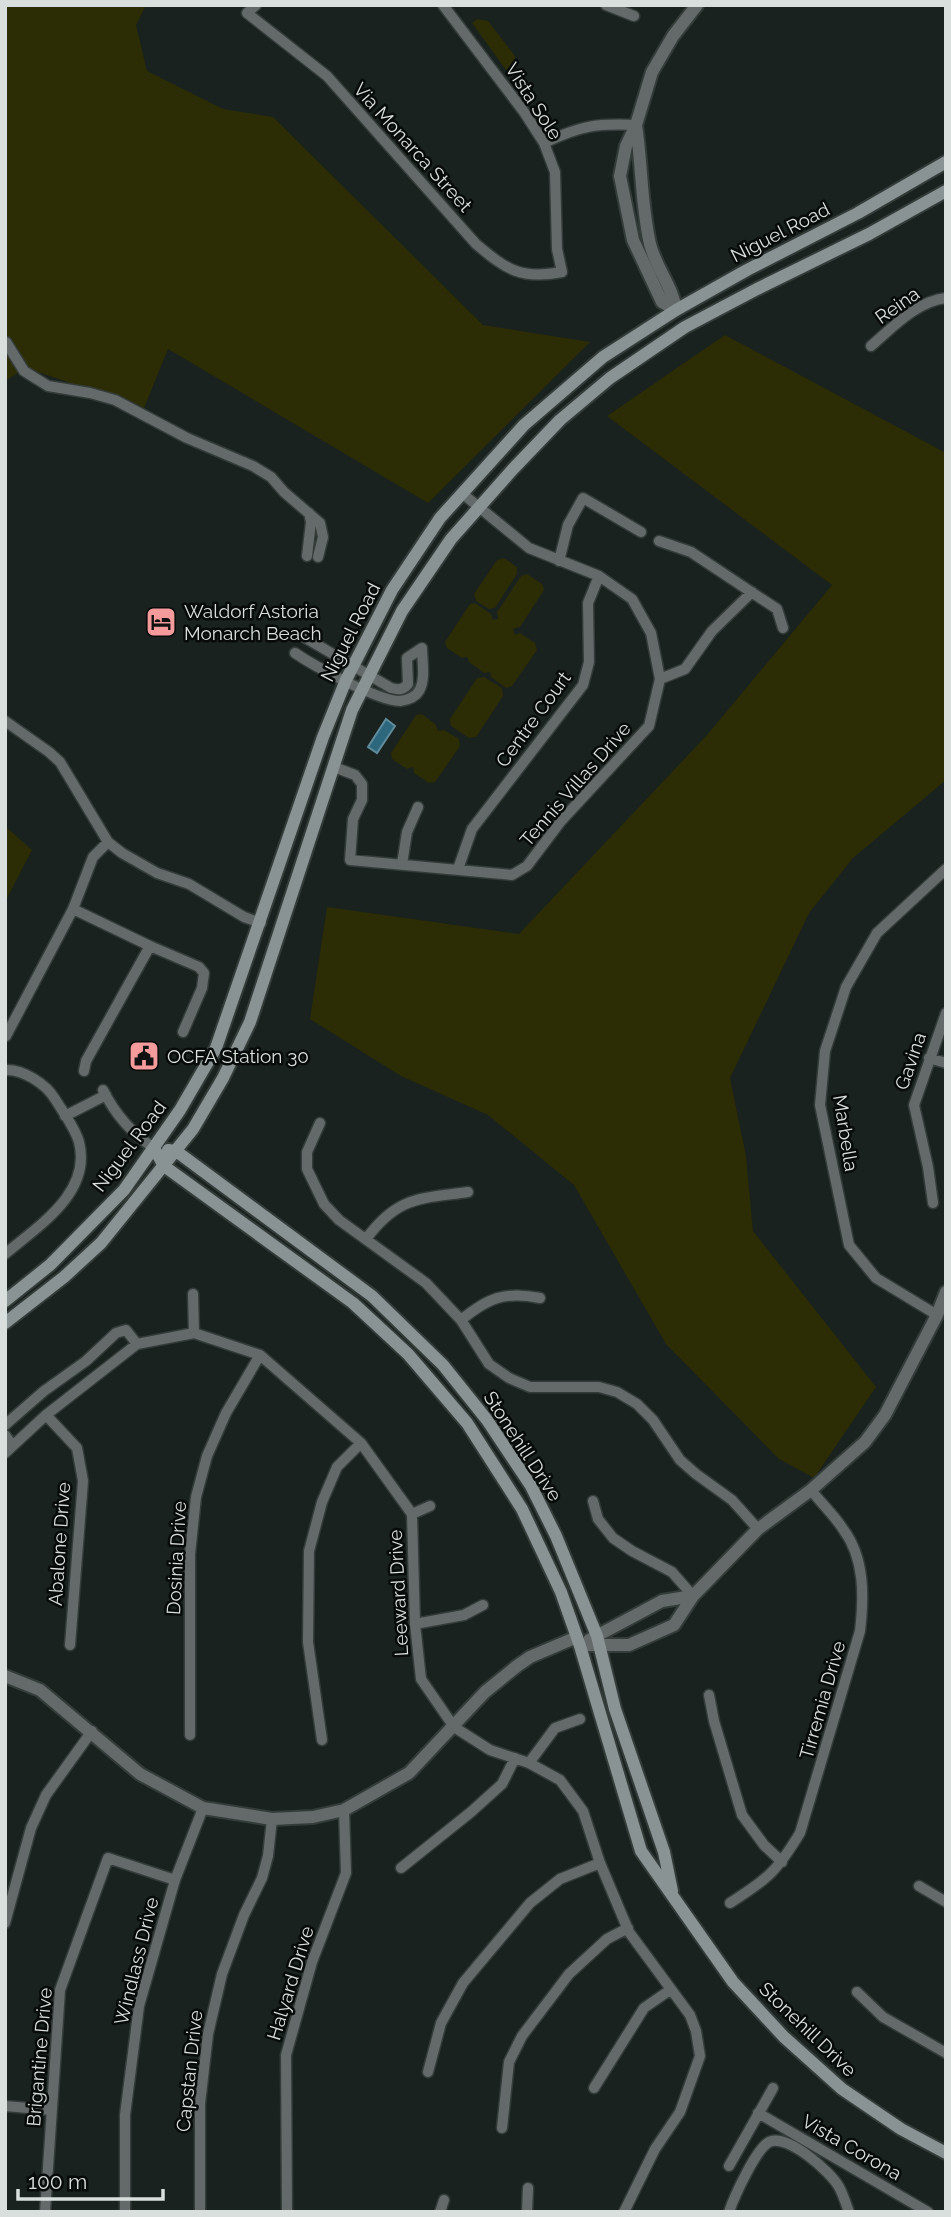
<svg xmlns="http://www.w3.org/2000/svg" width="951" height="2217" font-family="Raleway,sans-serif">
<style>
.green{fill:#2c2c05}
.water{fill:#2c677e;stroke:#608b9a;stroke-width:2}
.lines{fill:none;stroke-linecap:round;stroke-linejoin:round}
.minor-casing{stroke:#343c39;stroke-width:13}
.tertiary-casing{stroke:#343c39;stroke-width:16}
.secondary-casing{stroke:#343c39;stroke-width:16}
.minor{stroke:#646969;stroke-width:10}
.tertiary{stroke:#646969;stroke-width:12}
.secondary{stroke:#8a9394;stroke-width:12}
.labels{text-anchor:middle;dominant-baseline:central;stroke-width:5;stroke-linejoin:round;paint-order:stroke}
.street-label{font-size:19px;fill:#d9dfdc;stroke:#070b09}
.poi-label{font-size:19px;fill:#d9dfdc;stroke:#070b09;text-anchor:start}
</style>
<rect width="100%" height="100%" fill="#19221e"/>
<path class="green" d="M5,5H146L136,25L147,71L223,109L273,117L483,325L590,342L428,503L168,349L144,408L26,368L5,381Z
M477,19L488,21L515,56V64L509,74L472,23Z
M725,335L946,453V780L853,858L809,913L730,1078L746,1156L753,1231L876,1387L814,1478L779,1459L666,1344L574,1185L488,1115L401,1076L310,1019L327,907L519,934L707,735L832,585L607,416Z
M504,558L517,567V574L495,608L489,609L476,601L474,594L497,560Z
M527,574L542,584L544,590L520,627L513,629L515,635L520,633L535,643L537,650L512,686L506,688L491,677L490,672L484,673L469,662L467,657L462,658L447,648L445,642L470,604L475,603L491,614L493,620L498,619L497,612L521,576Z
M484,677L502,688L503,696L476,737L469,738L451,726L450,719L477,678Z
M422,714L436,725L438,731L444,730L459,739L460,746L435,782L429,783L414,773L413,767L407,769L392,759L391,753L416,715Z
M5,826L32,850L5,902Z"/>
<path class="water" d="M386,719L395,726L377,753L368,747Z"/>
<g class="lines">
<g class="minor-casing">
<path id="minor" d="M256,5L247,13L327,76L476,244C507,270 521,280 562,272L557,249L555,172L544,143L524,112L443,5
M606,5L634,16
M544,143C580,126 596,123 636,125
M6,342L24,371L48,386L90,393L115,400L187,438L253,466L271,477L284,492L320,523L323,537L318,557
M871,346C892,328 917,301 946,298
M659,541L691,552L777,609L783,628
M307,556L311,522L309,513
M559,561L568,525L583,498L641,532
M295,653C314,666 378,701 400,701C407,700 415,698 419,691C426,679 422,661 422,648L407,658L408,684C403,690 399,690 391,688L302,636
M660,679L685,669L712,631L752,592
M5,721L49,752L60,762L108,842L122,853L157,873L189,884L244,917L261,923
M334,767L355,775L362,784V800L353,819L350,860L512,875L527,866L561,821L649,726L660,679L651,633L632,599L599,576L529,548L463,494
M402,864L407,832L418,807
M458,869L472,829L583,685L589,662L588,603L599,576
M73,909L150,946L86,1061L84,1071
M150,946L199,967L204,973L202,988L183,1032
M6,1036L73,909L93,857L108,842
M929,1058L946,1063
M5,1070C23,1069 46,1084 55,1099C63,1112 75,1128 79,1142C92,1193 38,1226 5,1254
M103,1090C115,1114 131,1133 154,1148
M65,1116L106,1095
M320,1123L307,1152V1169L324,1204L339,1220L426,1283L461,1320L489,1364L509,1378L530,1387H599L617,1392L637,1404L653,1420L680,1460L696,1474L732,1500L758,1529
M933,1203L928,1167L914,1105L946,1013
M366,1239C398,1196 419,1199 468,1192
M193,1294L194,1333
M937,1315L876,1278L849,1245L820,1105L825,1051L846,987L877,933L946,869
M461,1320C488,1298 504,1291 540,1298
M46,1415L77,1448L83,1481L70,1645
M5,1425L44,1391L86,1361L116,1333L126,1330L137,1344
M5,1435L12,1445
M5,1453L46,1415L137,1344L194,1333L260,1355L361,1443L412,1514L415,1624L421,1679L454,1727L490,1750L529,1763L560,1780L583,1811L600,1863L629,1932L690,2015L696,2031L700,2056L680,2112L655,2149L624,2212
M593,1501L598,1519L613,1538L632,1551L672,1572L693,1596
M412,1514L430,1506
M415,1624L464,1615L483,1605
M709,1695L714,1721L742,1815L764,1845L782,1862
M190,1735V1554L196,1497L207,1456L226,1413L260,1355
M322,1740L308,1642L309,1551L322,1502L337,1467L361,1443
M529,1763L555,1728L580,1719
M401,1868L471,1812L502,1784L515,1758
M919,1886L946,1902
M730,1903C768,1879 777,1871 800,1833L860,1631C864,1597 865,1558 843,1529C834,1515 821,1503 811,1490
M5,1923L31,1828L46,1795L92,1731
M857,1992L883,2017L946,2053
M428,2072L441,2023L463,1983L530,1903L560,1879L600,1863
M594,2088L644,2008L670,1990
M5,2106L51,2110
M758,2113L928,2212
M502,2128L509,2062L522,2036L569,1974L607,1939L628,1928
M729,2166L773,2088
M45,2212L60,1990L108,1858L175,1880
M125,2212V2115L139,2006L175,1880L203,1808
M200,2212V2104L208,2034L222,1974L244,1915L262,1878L268,1856L272,1819
M287,2212L286,2055L312,1962L346,1873L344,1810
M440,2212L444,2200
M527,2212L528,2188
M729,2212C734,2197 756,2149 769,2142C787,2133 831,2172 839,2187C843,2194 846,2204 849,2212"/>
</g>
<g class="tertiary-casing">
<path id="tertiary" d="M636,125C642,165 641,204 650,244C656,268 673,287 676,310
M676,310L662,302L633,240L620,176L626,146L636,125L652,72L673,36L697,5
M589,1640L662,1601L693,1596
M580,1645H629L674,1625L693,1596L758,1529L811,1490L865,1442L885,1415L937,1315L946,1292
M5,1676L40,1690L140,1774L203,1808L272,1819L313,1817L344,1810L409,1773L485,1692L517,1666L530,1657L577,1637"/>
</g>
<g class="secondary-casing">
<path id="secondary" d="M154,1148L164,1166L353,1303L408,1354L467,1423L522,1509L561,1592L580,1646L641,1851L733,1982L784,2037L842,2089L901,2129L946,2153
M168,1150L176,1151L372,1296L443,1365L487,1420L531,1486L556,1536L597,1636L615,1709L664,1852L672,1891
M5,1301L50,1265L124,1190L180,1110L216,1048L323,737L346,680L392,590L440,518L524,425L603,357L676,310L747,270L858,213L946,162
M5,1323L64,1277L101,1243L193,1129L223,1078L250,1022L352,710L402,611L451,539L513,469L560,420L610,378L685,327L757,289L869,234L946,191"/>
</g>
<use href="#minor" class="minor"/>
<use href="#tertiary" class="tertiary"/>
<use href="#secondary" class="secondary"/>
</g>
<defs>
<g id="hotel-square" transform="scale(1.575)"><rect x="-9" y="-9" width="18" height="18" rx="4" fill="#f59b9c" stroke="#070b09"/><path d="M-6-4.5h1.5V1H6V5H4.5V3h-9V5H-6ZM-4 0a1.8 1.8 0 1 1 3.6 0ZM.5 0V-2.5h3Q6-2.5 6 0Z" fill="#111"/></g>
<g id="civic-square" transform="scale(1.575)"><rect x="-9" y="-9" width="18" height="18" rx="4" fill="#f59b9c" stroke="#070b09"/><path d="M-.6-6.5H3V-4.5H.6V-3L4-1V1h2V6H-6V1h2V-1L-.6-3ZM-1.2 2.5V6h2.4V2.5Z" fill="#111"/></g>
</defs>
<g fill-rule="evenodd">
<use href="#hotel-square" x="161" y="622"/>
<use href="#civic-square" x="144" y="1056"/>
</g>
<g class="labels">
<g class="street-label">
<text transform="translate(534 101) rotate(57)">Vista Sole</text>
<text transform="translate(413 147) rotate(48)">Via Monarca Street</text>
<text transform="translate(780 232) rotate(-27)">Niguel Road</text>
<text transform="translate(897 305) rotate(-35)">Reina</text>
<text transform="translate(350 632) rotate(-63)">Niguel Road</text>
<text transform="translate(533 719) rotate(-54)">Centre Court</text>
<text transform="translate(575 784) rotate(-49)">Tennis Villas Drive</text>
<text transform="translate(910 1061) rotate(-71)">Gavina</text>
<text transform="translate(846 1133) rotate(81)">Marbella</text>
<text transform="translate(129 1146) rotate(-53)">Niguel Road</text>
<text transform="translate(523 1446) rotate(57)">Stonehill Drive</text>
<text transform="translate(59 1544) rotate(-86)">Abalone Drive</text>
<text transform="translate(176 1558) rotate(-87)">Dosinia Drive</text>
<text transform="translate(398 1593) rotate(-93)">Leeward Drive</text>
<text transform="translate(822 1700) rotate(-74)">Tirremia Drive</text>
<text transform="translate(136 1961) rotate(-76)">Windlass Drive</text>
<text transform="translate(290 1983) rotate(-73)">Halyard Drive</text>
<text transform="translate(808 2029) rotate(44)">Stonehill Drive</text>
<text transform="translate(39 2057) rotate(-85)">Brigantine Drive</text>
<text transform="translate(189 2071) rotate(-84)">Capstan Drive</text>
<text transform="translate(852 2147) rotate(30)">Vista Corona</text>
</g>
<g class="poi-label">
<text x="184" y="611">Waldorf Astoria<tspan x="184" dy="22">Monarch Beach</tspan></text>
<text x="167" y="1056">OCFA Station 30</text>
</g>
</g>
<rect width="951" height="2217" fill="none" stroke="#d9dfdc" stroke-width="14"/>
<path d="M18 2189v10h145v-10" fill="none" stroke="#d9dfdc" stroke-width="3.5"/>
<text x="28" y="2189" font-size="21" fill="#d9dfdc" stroke="#070b09" stroke-width="5" paint-order="stroke">100 m</text>
</svg>
